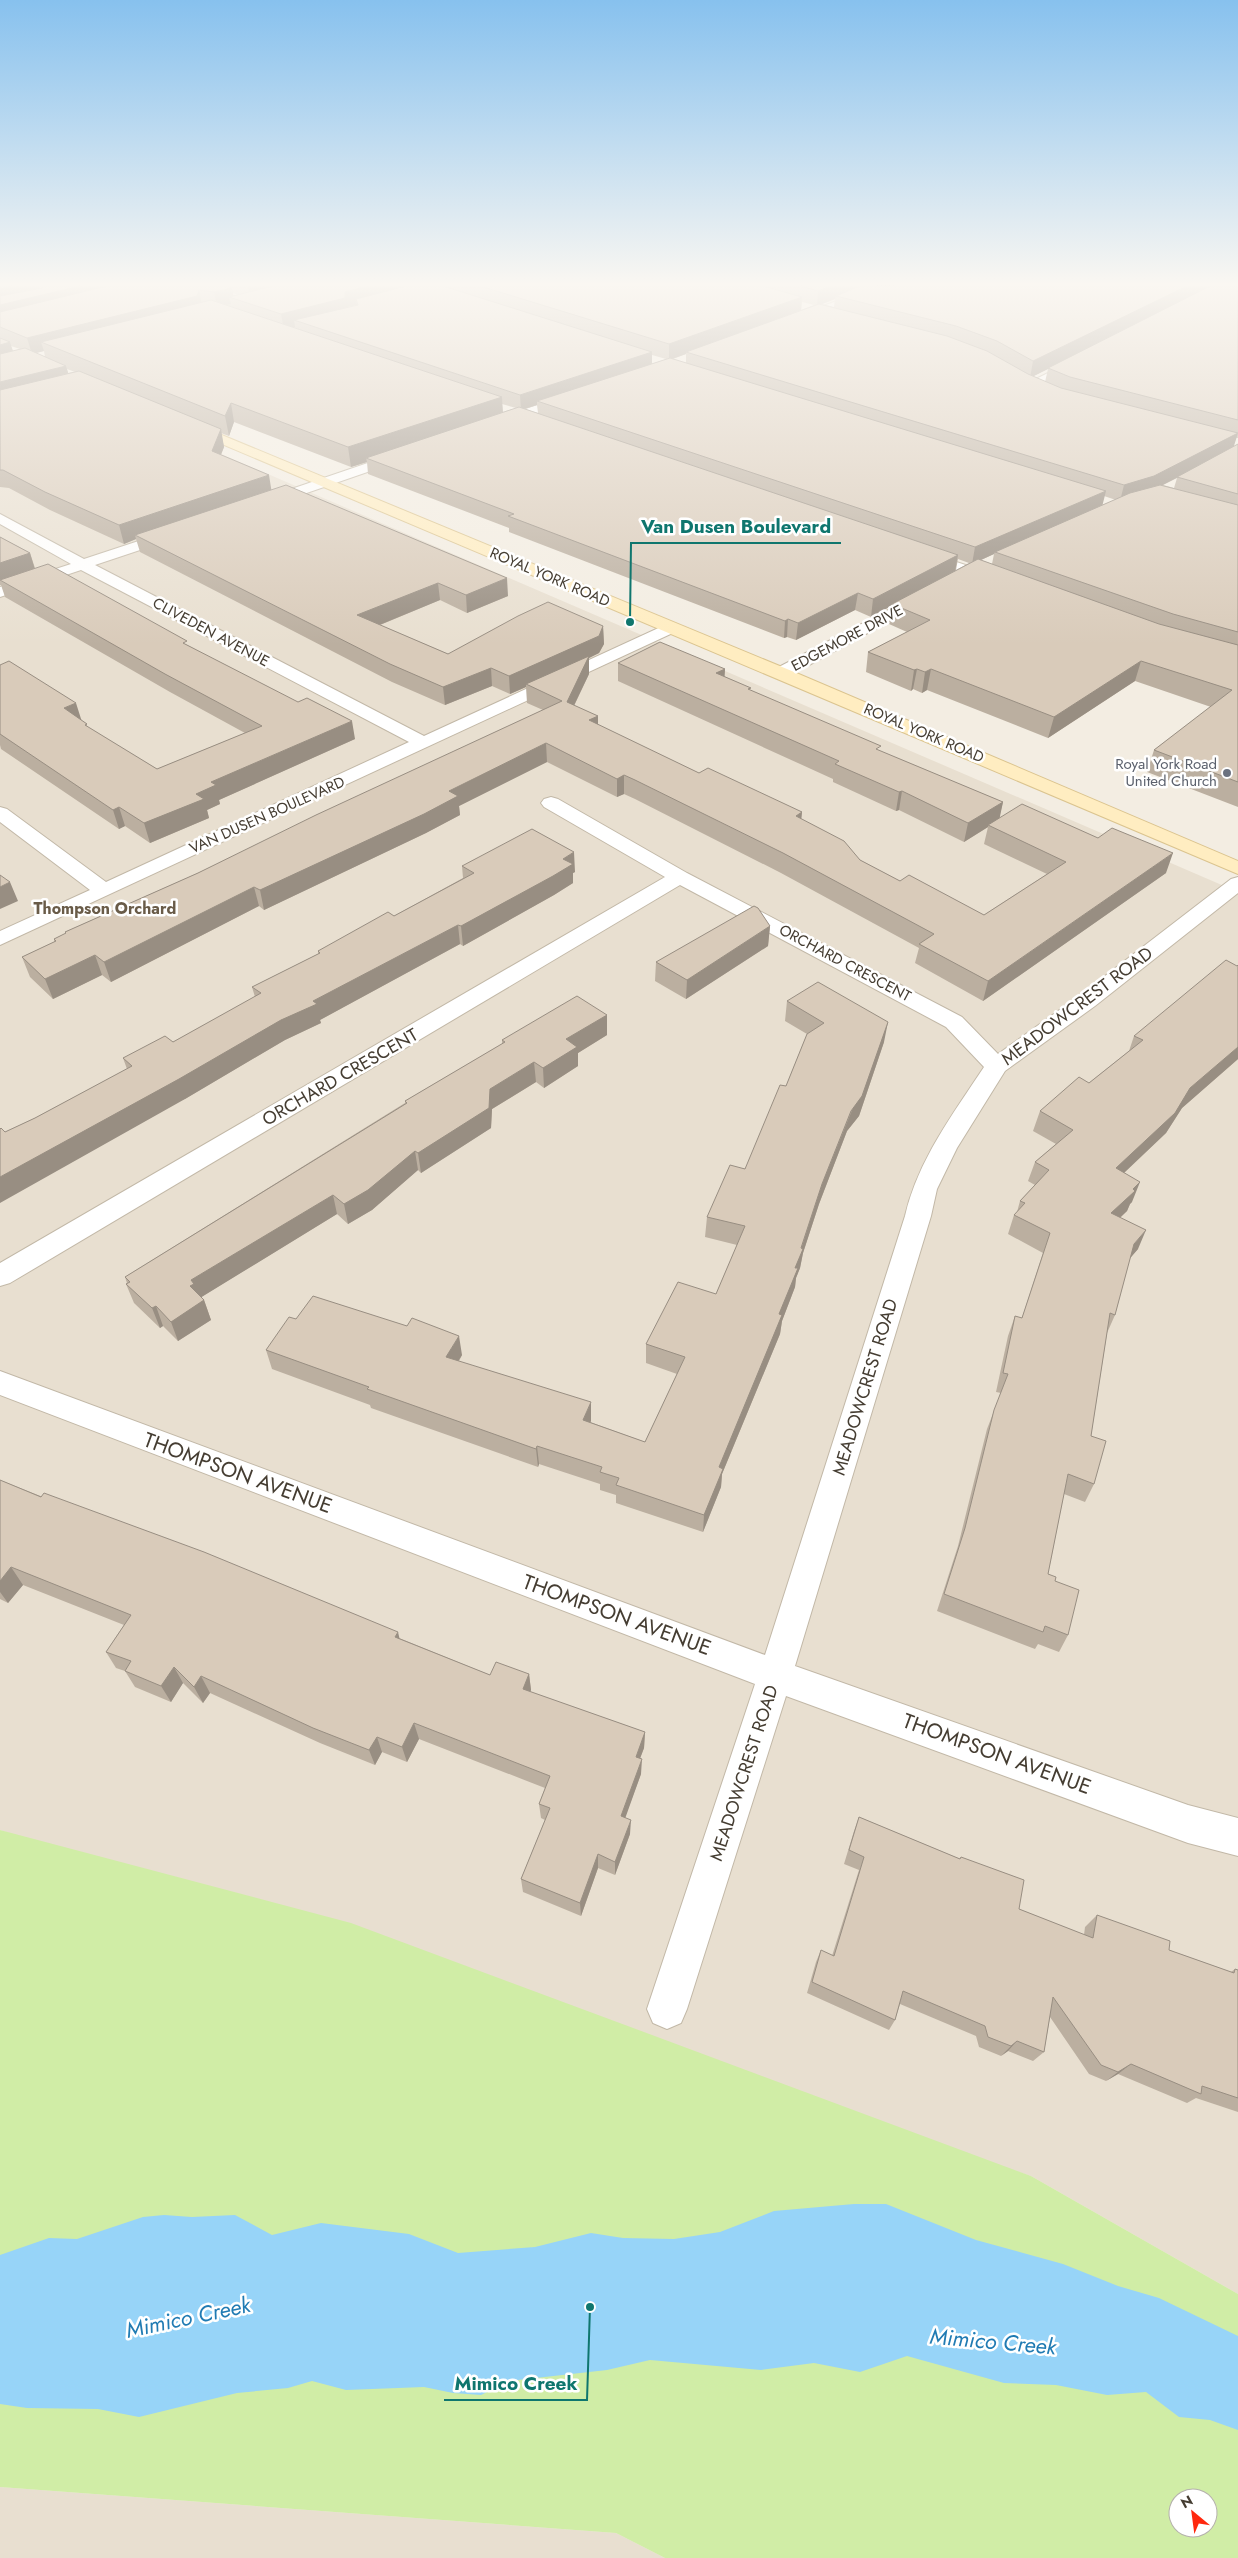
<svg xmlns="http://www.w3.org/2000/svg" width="1238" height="2558" font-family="Jost,sans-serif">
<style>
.residential{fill:#e8dfd0}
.green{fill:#d0eda6;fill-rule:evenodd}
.water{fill:#97d4f8}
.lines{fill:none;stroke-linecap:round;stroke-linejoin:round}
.minor-casing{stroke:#c2b8a7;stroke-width:2}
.secondary-casing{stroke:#dbc48f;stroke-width:2}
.minor{fill:#fff;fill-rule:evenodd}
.secondary{fill:#ffedc1;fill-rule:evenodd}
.wall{fill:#bbafa0;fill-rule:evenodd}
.shaded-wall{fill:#988e82}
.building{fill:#d9cbba;stroke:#988e82}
.worship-dot{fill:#6b7280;stroke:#fff;stroke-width:2}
.labels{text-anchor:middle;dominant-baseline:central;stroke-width:5;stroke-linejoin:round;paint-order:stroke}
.far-street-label{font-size:15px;fill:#453d32;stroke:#fff}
.far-worship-label{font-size:15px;fill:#5b616d;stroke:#fff;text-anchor:end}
.far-neighbourhood-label{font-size:16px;font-weight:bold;fill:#695b48;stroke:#fff}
.street-label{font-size:18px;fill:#453d32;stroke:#fff}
.near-street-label{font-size:21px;fill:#453d32;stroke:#fff}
.near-water-label{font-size:22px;font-style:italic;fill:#207bb3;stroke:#fff}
.leader{fill:none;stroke:#0f766e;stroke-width:2}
.callout-dot{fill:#0f766e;stroke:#fff;stroke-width:2}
.callout-label{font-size:19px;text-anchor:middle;font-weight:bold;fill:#0f766e;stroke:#fff;stroke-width:5;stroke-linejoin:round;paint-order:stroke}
</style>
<rect width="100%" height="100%" fill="#f3ede2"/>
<path class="residential" d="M68,388L1238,892V2294L1031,2176L0,1830V405Z
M0,2487L616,2533L665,2558H0Z"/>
<path class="green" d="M0,1830L351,1923L1031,2176L1238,2294V2558H665L616,2533L0,2487ZM1178,2498H1208V2528H1178Z"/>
<path class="water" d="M854,2204H886L976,2240L1063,2264L1118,2286L1159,2298L1238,2336V2430L1210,2420L1179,2417L1146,2392L1107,2395L1056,2385L1004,2383L907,2356L860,2372L814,2363L761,2370L650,2360L607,2370L509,2381L481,2395L453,2393L424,2387L346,2390L312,2381L288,2388L237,2393L139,2417L98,2409L27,2408L0,2404V2255L49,2238L77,2239L143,2217L164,2215L192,2217L235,2215L272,2235L321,2223L409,2234L458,2253L535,2247L591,2233L623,2238L674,2239L720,2232L774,2211Z"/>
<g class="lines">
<g class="minor-casing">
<path id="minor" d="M877,286H893L800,320L791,318Z
M1080,357L1084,358V362L1034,387H1026L1024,385Z
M574,393L578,394V400L500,426H492L490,423L492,420Z
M403,451L408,452L409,455L408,458L269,506L264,507L257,503L259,500Z
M0,514L84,559L169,531H179L181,534L179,537L95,565L424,736L665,625L671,623L679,628L677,631L0,945V931L90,890L0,822V807L7,809L106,882L409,742L81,570L0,597V587L71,564L0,524Z
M920,550L1002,577L1005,580L997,585L992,583L915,557L913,554Z
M923,592L931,597L928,600L787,677L781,678L773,673L775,669Z
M551,797L558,799L687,873L962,1017L998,1054L1079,996L1231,879L1238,877V893L1095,1006L1005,1071L957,1148L937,1189L931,1216L795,1666L1188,1805L1238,1818V1856L1188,1843L786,1696L687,2009L681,2023L667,2029L653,2023L647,2009L755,1684L0,1395V1371L765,1655L905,1216C918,1160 953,1114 984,1067L946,1027L680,885L10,1283L0,1286V1263L665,877L544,807L541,803L544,799Z"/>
</g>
<g class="secondary-casing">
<path id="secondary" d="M188,421L787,669L1238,861V874L184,428L182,425L184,422Z"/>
</g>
<use href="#minor" class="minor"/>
<use href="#secondary" class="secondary"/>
</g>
<path class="wall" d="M0,286H39L40,288H42L40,286H1238V438H1236L1233,447L1238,444V807L1147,772L1154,750L1211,707L1135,681L1048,738L927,690L922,693L913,689L911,691L866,672L868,652L907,632L889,624L891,606L871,617L855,610L796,640L787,637L784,638L509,532V528L368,474L367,462L351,467L234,422L229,436L221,433L224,447L221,455L272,490L508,596L467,613L440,600L380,625L448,654L603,626L604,644L599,653L589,658V674L574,706L598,716V725L699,773L802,812L801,819L860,860L900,881L984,915L1047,874L984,844L988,827L964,842L899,810L896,811L833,782V779L618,681V663L725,669L724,676L750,690L880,751L1003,802L999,818L1166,873L983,1001L915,963L919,948L781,873L635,799L624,794L617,797L547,762L459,806L460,815L426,833L264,910L259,906L111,982L102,975L53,999L30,977L22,957L54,942V939L65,934V932L198,873L543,710L527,703L526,687L510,694L492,686L445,705L392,682L140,552L136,539L124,544L50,510L9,488L0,487ZM233,293L239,295L233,296ZM835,299L834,307L822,304ZM802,302L814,305L801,310ZM357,305V306L347,308V307ZM11,346L20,349L13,351ZM44,351L45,357L36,353ZM686,354V363L673,359ZM652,355L666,359L652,364ZM67,369L75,372L68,373ZM1048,369L1045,382L1033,376ZM502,404L516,408L503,412ZM537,405L538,413L525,409ZM1177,478L1174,488L1163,485ZM1104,496L1116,500L1102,505ZM994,554L992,564L981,560ZM958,559L969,563L956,570Z
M0,537L30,553L35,568L189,646L355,739L219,800L220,804L207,810L209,818L150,843L125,826L119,829L1,749L0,745V665L82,721L87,724V727L157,769L245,733L170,692L5,597L1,585H0Z
M462,866L575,872L573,873V883L554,895L463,946L460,944L320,1020L321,1023L285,1040L185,1099L5,1132L35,1118L127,1069L123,1058L173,1042L255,997L252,987L318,954V951L394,916L463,878Z
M770,926L768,946L686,999L655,981L656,962Z
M1238,965V1059L1182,1108L1166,1133L1124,1173L1132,1202L1130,1204L1127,1211L1120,1218L1138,1249L1130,1258L1115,1315L1107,1333L1091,1436L1094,1484L1085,1502L1064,1494L1048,1574L1055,1581L1068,1635L1059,1652L1038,1644L1035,1649L937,1611L958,1546L987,1429L1001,1393L996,1392L1008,1336L1015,1316L1022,1318L1043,1253L1008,1234L1014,1215L1017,1212L1020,1201L1035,1185L1028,1181L1035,1162L1056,1144L1033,1131L1040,1111L1089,1083L1129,1051L1134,1036Z
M787,1001L884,1042L859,1116L847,1131L819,1204L803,1253L800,1268L796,1278L795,1287L782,1321L780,1334L722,1474L721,1487L703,1532L616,1503V1495L600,1490V1484L539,1464L538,1467L371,1408L370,1405L272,1369L266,1350L296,1319L407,1326L462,1355L459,1361L591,1421L590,1422L645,1442L677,1374L646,1363V1344L716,1294L737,1245L705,1237L707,1217L745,1169L786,1086L807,1034L785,1021Z
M607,1015V1035L578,1053V1066L544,1088L536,1082L492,1109L491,1128L421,1173L418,1170L372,1210L348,1224L337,1214L201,1297L204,1300L211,1320L178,1341L163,1326L160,1328L134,1303L126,1284L127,1283L125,1277L405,1103V1101L502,1044V1040Z
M0,1480L399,1638L490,1675L529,1674L531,1690L530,1692L645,1732L644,1748L640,1758L641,1774L625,1817L630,1834L615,1875L598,1868L581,1916L523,1892L521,1879L545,1820L541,1818L539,1804L545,1788L419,1739L407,1762L382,1752L375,1765L320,1743L210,1693L203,1703L183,1683L171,1702L135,1687L125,1671L116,1668L106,1652L124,1625L23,1585L8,1603L0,1599Z
M859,1817L960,1859L961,1857L1019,1909L1084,1935L1085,1927L1097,1915L1169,1950L1231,1972L1235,1969L1238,1970V2112L1196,2098L1187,2103L1118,2074L1106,2081L1089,2074L1050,2017L1044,2052L1033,2061L1008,2051L1001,2056L979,2047L976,2036L900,2004L895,2020L889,2030L807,1993L816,1962L821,1950L832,1956L859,1870L844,1864L854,1831Z"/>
<path class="shaded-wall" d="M12,286H39L42,295L80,286H148L0,321V289Z
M248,286H299L250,299Z
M367,286H414L356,299L357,305L347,307V313L294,320L295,327L284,330L281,314L345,292Z
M831,286H870L836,296L835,299L817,306L818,291Z
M1187,286H1213L1030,378L1033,361Z
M232,288L234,299L229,297L231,304L217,307L214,292Z
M199,290L202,305L41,342L44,351L32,354L27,338Z
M802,297L801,312L686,352V354L669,360V344Z
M10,342L15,358L0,362V345Z
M652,352V366L537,401V405L521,410L520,395Z
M66,366L71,382L0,400V382Z
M502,397L503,416L366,458L367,462L351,467L348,447Z
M231,403L234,422L229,436L225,416Z
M221,429L224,447L215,469L212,451Z
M1238,433L1233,449L1149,492L1120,501L1124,485Z
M269,475L272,494L135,535L136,539L124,544L119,525Z
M1106,491L1102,507L995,552L994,554L972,564L975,547Z
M30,553L36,573L0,580V563Z
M958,555L955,572L892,604L891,606L871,617L873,599Z
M507,578L508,596L467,613L466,595Z
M438,583L440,600L360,633L357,615Z
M858,593L855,610L796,640L798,623Z
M788,619L787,637L784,638L785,621Z
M603,626L604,644L599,653L589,658V674L567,720V702L526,684V687L510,694L509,676Z
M1141,661L1135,681L1048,738L1054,717Z
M491,668L492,686L445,705L443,687Z
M725,669L724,687L716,673Z
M917,669L913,689L911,691L914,670Z
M931,669L927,690L922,693L925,672Z
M76,703L82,722L64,708Z
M598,716V735L589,720Z
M352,721L355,739L219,800L220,804L207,810L209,818L150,843L144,823L196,794L211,782Z
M546,743L547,762L459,806L460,815L426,833L264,910L260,890L449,791Z
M624,775V794L617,797V779Z
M902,791L899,810L896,811L899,792Z
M1003,802L999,821L988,825V827L964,842L968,823Z
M119,807L125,826L119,829L113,810Z
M802,812L800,831L796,816Z
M574,852L575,872L573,873V883L554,895L463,946L461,926L563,859Z
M1173,853L1166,873L983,1001L988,981Z
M10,882L18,901L0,909V887Z
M254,887L259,906L111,982L104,962Z
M458,925L460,944L320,1020L321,1023L285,1040L185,1099L0,1203V1177L313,1001Z
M770,926L768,946L686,999L687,980Z
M95,955L102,975L53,999L45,979Z
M607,1015V1035L578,1053V1066L544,1088L543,1068L566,1039Z
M888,1022L884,1042L859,1116L847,1131L819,1204L803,1253L800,1268L796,1278L795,1287L782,1321L780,1334L722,1474L721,1487L703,1532L704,1515L719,1467L779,1314L795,1268L822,1184Z
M1238,1047V1059L1182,1108L1166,1133L1108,1188L1116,1168L1190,1088Z
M534,1062L536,1082L492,1109L491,1128L421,1173L418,1153L490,1089Z
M415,1151L418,1170L372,1210L348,1224L344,1204Z
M1140,1182L1132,1202L1130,1204L1127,1211L1103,1233L1111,1213L1133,1189Z
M333,1195L337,1214L200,1298L204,1300L211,1320L178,1341L171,1322L190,1286L191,1280Z
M1146,1230L1138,1249L1126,1263L1134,1244Z
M156,1306L163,1326L160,1328L152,1308Z
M459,1336L462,1355L449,1376L446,1357Z
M591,1402V1421L583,1438V1420Z
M537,1446L539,1464L538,1467L536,1449Z
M11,1567L23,1585L8,1603L0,1592V1581Z
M398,1632L402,1649L395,1637Z
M174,1667L183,1683L171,1702L161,1686Z
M529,1674L531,1690L525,1705L523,1689Z
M201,1676L210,1693L203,1703L194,1687Z
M414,1723L419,1739L407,1762L402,1747Z
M645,1732L644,1748L635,1772L636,1757Z
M377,1737L382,1752L375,1765L369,1750Z
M642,1759L641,1774L621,1830V1816Z
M631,1820L630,1834L615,1875V1862Z
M598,1854V1868L581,1916L580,1903Z
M1017,2041L1008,2051L1001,2056L1011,2046Z
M1131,2064L1118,2074L1106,2081L1118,2072Z"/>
<path class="building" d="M0,286H12L0,289Z
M44,286H80L0,305V296L42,288Z
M107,286H228L232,288L214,292L199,290L197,296L27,338L0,327V312Z
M273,286H367L345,292V298L281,314L229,297Z
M406,286H443L652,352L520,395L294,320L358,305L356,299Z
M480,286H763L802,297L669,344Z
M801,286H831L818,291Z
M860,286H1187L1033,361L997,341L956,326L836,296Z
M1210,286H1238V420L1070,377L1048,368Z
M211,300L502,397L348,447L231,403L225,416L41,342Z
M819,304L947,336L987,351L1028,374L1061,388L1238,433L1154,476L1124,485L686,352Z
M0,338L10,342L0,345Z
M25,348L66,366L0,382V354Z
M670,358L1106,491L975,547L537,401Z
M79,371L221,429L212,451L269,475L119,525L45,492L3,470H0V390Z
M519,407L958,555L873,599L858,593L798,623L788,619L785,621L508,516L514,514L366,458Z
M1238,444V494L1177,477Z
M286,485L507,578L466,595L438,583L357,615L448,654L518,616L548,602L603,626L599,636L509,676L491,668L443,687L390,664L135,535Z
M1160,485L1238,505V632L1173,614L995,552L1130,493Z
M0,537L30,553L0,563Z
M978,559L1159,624L1238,645V782L1154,750L1232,690L1141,661L1054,717L931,669L925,672L917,669L914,670L868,652L930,620L892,604Z
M48,564L187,641L183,643L298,702L307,698L352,721L211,782L216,785L196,794L204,799L144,823L119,807L113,810L0,734V665L9,661L76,703L64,708L87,724L85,725L157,769L262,726L165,674L0,580Z
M660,642L725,669L716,673L751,688L748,689L881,746L876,749L1003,802L968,823L902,791L899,792L835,764L839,761L618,663Z
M589,656L567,702L598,716L589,720L699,773L708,768L802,812L796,816L844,841L860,860L900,881L909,875L984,915L1066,862L988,825L1022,804L1098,838L1112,828L1173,853L988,981L919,944L934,934L783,853L635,780L624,775L617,779L546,743L449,791L458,796L424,814L260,890L254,887L104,962L95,955L45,979L22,957L56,941L54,939L66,933L65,932L198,873L316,815L562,701L526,684Z
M532,829L574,852L563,859L573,864L553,876L461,926L458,925L313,1001L317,1004L281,1020L179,1079L0,1177V1129L1,1128L5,1132L35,1118L132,1066L123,1058L165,1036L173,1042L261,993L252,987L320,953L318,951L388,912L394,916L474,873L462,866Z
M0,875L10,882L0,887Z
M754,906L758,908L770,926L687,980L656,962Z
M1226,960L1237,966L1238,965V1047L1190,1088L1175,1113L1116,1168L1140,1182L1133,1189L1135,1191L1111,1213L1146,1230L1134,1244L1115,1315L1110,1313L1091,1436L1106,1441L1094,1484L1068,1474L1048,1574L1056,1577L1055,1581L1079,1590L1068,1635L1045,1626L1043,1632L944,1594L965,1528L994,1410L1008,1374L1003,1373L1015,1316L1022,1318L1050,1233L1014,1215L1025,1203L1020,1201L1049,1170L1035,1162L1073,1130L1040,1111L1079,1077L1089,1083L1143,1040L1134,1036Z
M818,982L888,1022L862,1096L851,1111L822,1184L801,1248L803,1249L795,1268H798L779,1314L782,1315L719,1467L723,1469L704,1515L616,1485L619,1478L600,1472L602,1467L537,1446L536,1449L367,1389L369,1387L266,1350L289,1317L296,1319L313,1296L407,1326L412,1318L459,1336L446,1357L591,1402L583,1420L645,1442L685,1357L646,1344L678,1282L716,1294L745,1226L707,1217L730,1165L745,1169L780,1085L786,1086L807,1034L824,1023L787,1001Z
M577,996L607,1015L566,1039L577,1047L543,1068L534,1062L490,1089L489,1108L418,1153L415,1151L368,1190L344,1204L333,1195L191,1280L194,1284L190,1286L204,1300L171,1322L156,1306L152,1308L126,1284L130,1282L125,1277L407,1103L405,1101L505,1042L502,1040Z
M0,1480L41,1497L44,1493L204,1552L398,1632L395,1637L490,1675L496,1662L529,1674L523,1689L645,1732L636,1757L642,1759L621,1816L631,1820L615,1862L598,1854L580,1903L521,1879L550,1808L539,1804L550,1776L414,1723L402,1747L377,1737L369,1750L313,1728L201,1676L194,1687L174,1667L161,1686L125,1671L131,1661L106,1652L131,1615L11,1567L0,1581Z
M859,1817L960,1859L961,1857L1024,1880L1019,1909L1093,1938L1097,1915L1170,1941L1169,1950L1234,1973L1235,1969L1238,1970V2098L1202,2086L1201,2094L1131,2064L1118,2072L1101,2065L1053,1997L1044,2052L1017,2041L1011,2046L988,2037L985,2026L903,1991L895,2020L812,1982L821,1950L834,1956L864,1857L849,1850Z"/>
<linearGradient id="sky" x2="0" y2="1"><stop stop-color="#87c1ee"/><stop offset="0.44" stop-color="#faf7f2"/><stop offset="1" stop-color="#faf7f2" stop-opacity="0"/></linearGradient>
<rect width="1238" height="645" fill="url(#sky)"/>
<circle class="worship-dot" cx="1227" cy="773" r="5"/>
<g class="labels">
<g class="far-street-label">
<text transform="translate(550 577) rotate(23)">ROYAL YORK ROAD</text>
<text transform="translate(211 632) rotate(28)">CLIVEDEN AVENUE</text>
<text transform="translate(847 638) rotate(-28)">EDGEMORE DRIVE</text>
<text transform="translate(924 733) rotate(23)">ROYAL YORK ROAD</text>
<text transform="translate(267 815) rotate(-24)">VAN DUSEN BOULEVARD</text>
<text transform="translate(845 963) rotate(28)">ORCHARD CRESCENT</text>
</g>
<g class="far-worship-label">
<text x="1217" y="764">Royal York Road<tspan x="1217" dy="17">United Church</tspan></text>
</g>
<g class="far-neighbourhood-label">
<text x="105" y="908">Thompson Orchard</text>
</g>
<g class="street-label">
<text transform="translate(1077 1006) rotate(-37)">MEADOWCREST ROAD</text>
<text transform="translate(340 1077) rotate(-30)">ORCHARD CRESCENT</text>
<text transform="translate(865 1387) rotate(-73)">MEADOWCREST ROAD</text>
<text transform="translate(744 1773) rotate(-72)">MEADOWCREST ROAD</text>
</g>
<g class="near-street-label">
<text transform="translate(238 1473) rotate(20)">THOMPSON AVENUE</text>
<text transform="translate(617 1615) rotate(20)">THOMPSON AVENUE</text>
<text transform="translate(997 1754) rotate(20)">THOMPSON AVENUE</text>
</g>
<g class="near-water-label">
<text transform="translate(188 2317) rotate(-12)">Mimico Creek</text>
<text transform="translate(993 2341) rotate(5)">Mimico Creek</text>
</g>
</g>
<path class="leader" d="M630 622L631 543H841M590 2307L587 2400H444"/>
<g class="callout-dot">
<circle cx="630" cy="622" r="5"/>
<circle cx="590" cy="2307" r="5"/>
</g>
<g class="callout-label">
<text x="736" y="533">Van Dusen Boulevard</text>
<text x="516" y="2390">Mimico Creek</text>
</g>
<g transform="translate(1193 2513) rotate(331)"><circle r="24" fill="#ffffff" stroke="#b5b1ad"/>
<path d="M0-4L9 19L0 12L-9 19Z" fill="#ff280e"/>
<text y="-8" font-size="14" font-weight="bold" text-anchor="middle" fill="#453d32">N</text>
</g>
</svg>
